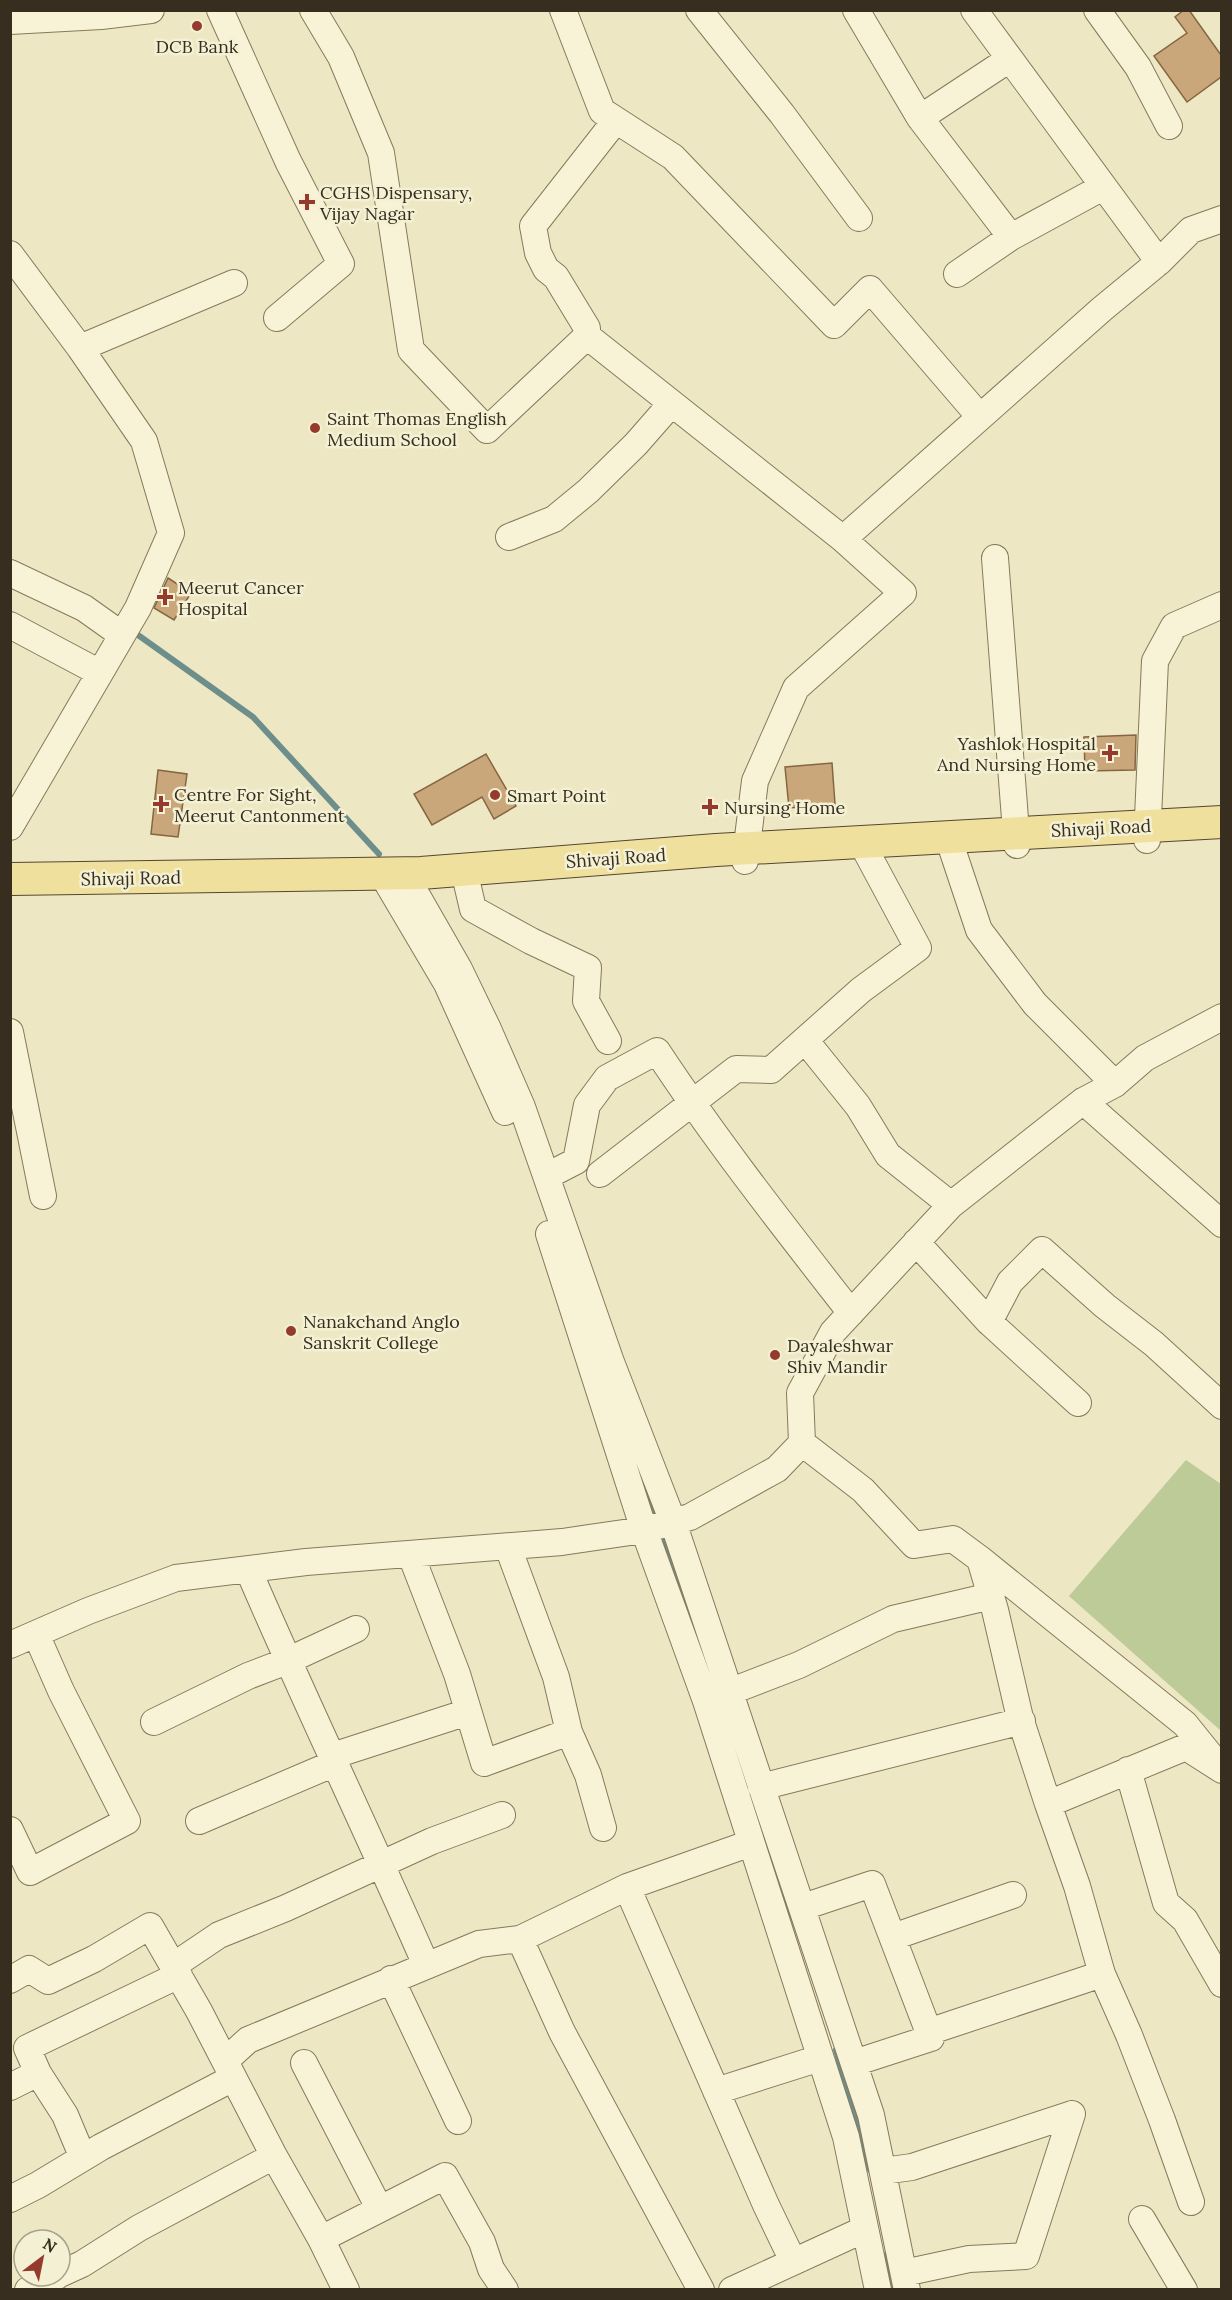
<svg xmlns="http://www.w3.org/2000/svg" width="1232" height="2300" font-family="Lora,serif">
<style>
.green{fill:#bdcb98}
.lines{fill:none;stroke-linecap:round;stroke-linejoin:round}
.stream{stroke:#6d8e8b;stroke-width:6}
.building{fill:#caa77b;stroke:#856642;stroke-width:1.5}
.minor-casing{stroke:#87795b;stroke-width:28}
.major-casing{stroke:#55462f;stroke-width:34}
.minor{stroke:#f8f3d7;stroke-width:26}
.major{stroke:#efe19d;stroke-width:32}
.poi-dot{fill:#943b2d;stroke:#f4f0d4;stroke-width:2}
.labels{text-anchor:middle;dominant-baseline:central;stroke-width:5;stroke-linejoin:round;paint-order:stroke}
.poi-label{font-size:18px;fill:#372e1f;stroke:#f4f0d4;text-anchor:start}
.street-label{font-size:18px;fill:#372e1f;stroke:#f4f0d4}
</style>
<rect width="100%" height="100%" fill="#ede7c4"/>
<path class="green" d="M1186,1460L1221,1484L1222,1727L1220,1730L1069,1596Z"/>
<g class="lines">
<path class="stream" d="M131,630L253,717L379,854
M635,1460L657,1521
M660,1530L685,1606
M836,2050L870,2170
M887,2254L892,2290"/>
</g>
<path class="building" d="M1184,10H1189L1221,55V77L1187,102L1154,56L1187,33L1175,17Z
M168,578L191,593L174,620L154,608Z
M1136,735L1135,770L1085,771L1084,737Z
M486,754L516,806L494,819L482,797L432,825L414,794Z
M832,763L835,804L789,808L785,767Z
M158,770L187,774L178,837L151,834Z"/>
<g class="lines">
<g class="minor-casing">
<path id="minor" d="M220,10L288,161L341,264L277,318
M313,10L341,57L381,153L411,350L487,430L587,336L843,539L903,593L796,688L755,781L745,861
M563,10L602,111L673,157L834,325L870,289L980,417
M699,10L782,114L859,218
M856,10L920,118L1008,60
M1097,10L1138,67L1169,126
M10,21L101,16L151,10
M920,118L1011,237
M10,254L80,348L144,441L171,533L138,608L10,827
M1159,262L1191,230L1222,219
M957,274L1011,237L1103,187
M587,336V328L556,277L546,269L538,253L533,226L616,120
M80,348L234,283
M509,537L554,519L588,491L636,444L671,404
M843,539L1102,309L1159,262L974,10
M995,558L1017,845
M10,573L84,608L122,635
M10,625L100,673
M1147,840L1155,661L1174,626L1222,605
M952,849L979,930L1035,1004L1115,1084
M404,873L459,969L488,1029L522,1107L611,1362L673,1522L871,2115L907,2290
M382,874L447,984L505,1112
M466,879L473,909L531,941L588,968L586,1001L608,1041
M10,1032L43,1196
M805,1040L858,1106L888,1155L951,1205
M1083,1101L1222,1224
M600,1174L736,1069L771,1070L861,990L918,948L867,853L866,842
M547,1176L576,1161L587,1105L607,1078L657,1051C717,1142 784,1227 851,1313
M549,1234L644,1530L706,1701L846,2137L878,2290
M916,1242L989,1322L1010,1282L1042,1250L1105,1306L1154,1344L1222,1406
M989,1322L1078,1403
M802,1443L863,1490L914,1545L953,1539L980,1559L995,1610L1020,1718L1048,1804L1186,1747L1222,1770
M508,1547L556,1677L569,1732L588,1775L603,1828
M411,1555L457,1674L484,1763L569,1732
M980,1559L1185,1724L1210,1755
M248,1569C305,1702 368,1832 426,1965
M10,1645L88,1611L176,1578L306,1562L562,1542L644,1530L690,1517L777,1469L802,1443L800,1393L833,1332L951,1205L1083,1101L1115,1084L1145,1058L1222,1017
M729,1692L799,1665L893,1619L991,1596
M154,1722L248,1676L287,1661L356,1629
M332,1756L468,1712
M1128,1770L1166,1903L1185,1920L1222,1984
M761,1787L1022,1721
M1048,1804L1077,1886L1102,1974L1129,2035L1162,2120L1191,2202
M199,1821L335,1763
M10,1830L30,1872L127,1821L61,1691L36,1634
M627,1887L766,2205L793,2261
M803,1907L872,1884L931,2038L854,2063
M893,1937L1013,1895
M520,1939L627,1887L751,1843
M173,1966L219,1935L286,1908L432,1841L502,1815
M391,1979L458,2121
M10,1980L29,1969L48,1981L94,1959L150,1926L199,2011L274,2156L139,2228L82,2264L60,2274
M931,2038V2031L1102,1974
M225,2061L248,2040L479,1944L520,1939L562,2032L701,2290
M304,2063L379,2208
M38,2073L27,2048L179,1975
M10,2087L38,2073L65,2115L83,2158
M716,2091L820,2058
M274,2156L321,2239L346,2290
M883,2171L912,2167L1072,2114
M10,2199L38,2185L101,2147L233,2078
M1142,2219L1184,2290
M321,2239L445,2176L482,2242L491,2269L505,2290
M904,2273L969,2259L1026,2256L1072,2114
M28,2290L57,2276
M732,2290L865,2229"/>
</g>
<g class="major-casing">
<path id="major" d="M10,879L421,873L716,850L1222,822"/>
</g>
<use href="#minor" class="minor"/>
<use href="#major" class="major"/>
</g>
<g class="poi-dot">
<circle cx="197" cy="26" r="6"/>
<path d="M304 193h6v6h6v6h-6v6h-6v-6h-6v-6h6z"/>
<circle cx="315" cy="428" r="6"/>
<path d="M162 588h6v6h6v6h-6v6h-6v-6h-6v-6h6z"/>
<path d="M1107 744h6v6h6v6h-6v6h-6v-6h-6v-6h6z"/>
<circle cx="495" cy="795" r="6"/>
<path d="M158 795h6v6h6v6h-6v6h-6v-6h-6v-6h6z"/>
<path d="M707 798h6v6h6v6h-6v6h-6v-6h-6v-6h6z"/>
<circle cx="291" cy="1331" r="6"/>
<circle cx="775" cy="1355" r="6"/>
</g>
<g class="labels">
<g class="poi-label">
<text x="197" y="46" text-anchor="middle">DCB Bank</text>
<text x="320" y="192">CGHS Dispensary,<tspan x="320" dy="21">Vijay Nagar</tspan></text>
<text x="327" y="418">Saint Thomas English<tspan x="327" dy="21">Medium School</tspan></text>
<text x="178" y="587">Meerut Cancer<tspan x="178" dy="21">Hospital</tspan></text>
<text x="1096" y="743" text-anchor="end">Yashlok Hospital<tspan x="1096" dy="21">And Nursing Home</tspan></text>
<text x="174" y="794">Centre For Sight,<tspan x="174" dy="21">Meerut Cantonment</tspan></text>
<text x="507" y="795">Smart Point</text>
<text x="724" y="807">Nursing Home</text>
<text x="303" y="1321">Nanakchand Anglo<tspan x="303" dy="21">Sanskrit College</tspan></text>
<text x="787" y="1345">Dayaleshwar<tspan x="787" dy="21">Shiv Mandir</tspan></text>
</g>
<g class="street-label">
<text transform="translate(1101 828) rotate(-3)">Shivaji Road</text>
<text transform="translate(616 858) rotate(-4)">Shivaji Road</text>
<text transform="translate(131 878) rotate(-1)">Shivaji Road</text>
</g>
</g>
<rect width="1232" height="2300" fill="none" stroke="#372e1f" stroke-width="24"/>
<g transform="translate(42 2258) rotate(32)"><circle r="28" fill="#f4f0d4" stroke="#a8a28c" stroke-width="1.5"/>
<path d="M0-4.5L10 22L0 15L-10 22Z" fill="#943b2d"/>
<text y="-9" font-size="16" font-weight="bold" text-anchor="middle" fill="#372e1f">N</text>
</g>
</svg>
